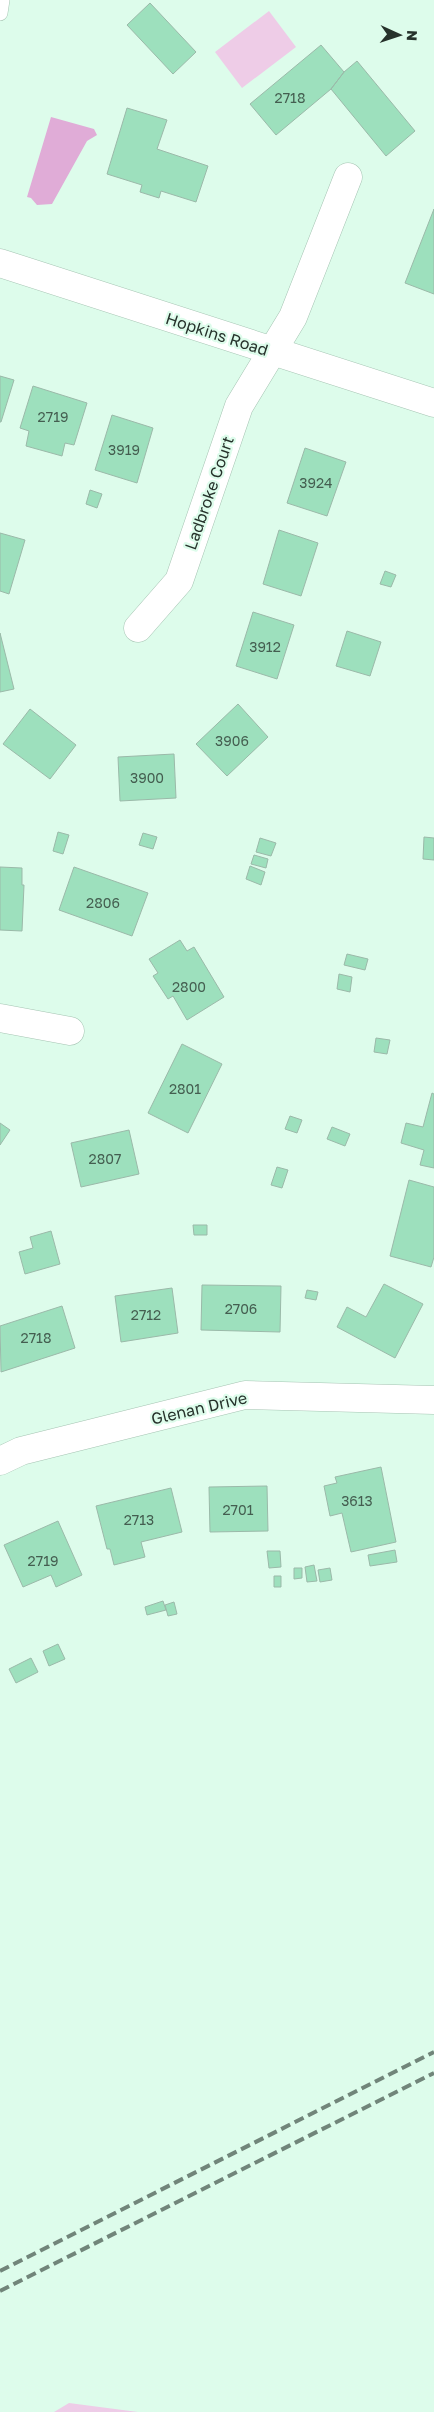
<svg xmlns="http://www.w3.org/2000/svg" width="434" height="2412" font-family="'Golos Text',sans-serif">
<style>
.green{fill:#eecce7}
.water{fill:#e0acd7}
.building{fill:#9de0bd;stroke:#9bb9a9}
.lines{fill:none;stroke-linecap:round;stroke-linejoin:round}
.lane-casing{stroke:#a6c4b3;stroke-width:16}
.street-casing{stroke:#a6c4b3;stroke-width:29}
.secondary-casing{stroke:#a6c4b3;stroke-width:29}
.lane{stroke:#fff;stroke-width:15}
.street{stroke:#fff;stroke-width:28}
.secondary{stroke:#fff;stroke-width:28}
.rail{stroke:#71857a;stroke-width:4;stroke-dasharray:10 5;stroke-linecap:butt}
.labels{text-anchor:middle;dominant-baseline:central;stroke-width:4.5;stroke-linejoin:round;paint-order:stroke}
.number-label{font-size:14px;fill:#445e50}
.street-label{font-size:16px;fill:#26322b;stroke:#ddfceb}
</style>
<rect width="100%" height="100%" fill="#ddfceb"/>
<path class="green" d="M269,11L296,47L242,88L215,52Z
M69,2403L138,2412H54Z"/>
<path class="water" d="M51,117L94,129L97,135L87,141L52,204L37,205L31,198L27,197Z"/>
<path class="building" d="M150,3L196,52L173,74L127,25Z
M321,45L344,72L331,89L276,135L250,104Z
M357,61L415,131L386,156L331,89L344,72Z
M127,108L167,120L157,149L208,166L196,202L161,191L159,198L140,192L142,185L107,174Z
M434,209V294L405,283Z
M0,376L14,380L1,422H0Z
M33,386L87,403L74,445L65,443L62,456L26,446L29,431L20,428Z
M112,415L153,428L137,483L95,470Z
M305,448L346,462L327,516L287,503Z
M90,490L102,494L97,508L86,504Z
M279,530L318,543L301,596L263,584Z
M0,533L25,540L9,594L0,591Z
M385,571L396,575L391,587L380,584Z
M253,612L294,625L277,679L236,666Z
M347,631L381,642L370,676L336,666Z
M0,633L14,689L0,692Z
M238,704L268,737L227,776L196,744Z
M30,709L76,745L50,779L3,744Z
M174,754L176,798L120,801L118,757Z
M58,832L69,835L63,854L53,851Z
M143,833L157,837L153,849L139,845Z
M424,837L434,838V860L423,859Z
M260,838L276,843L271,856L256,852Z
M254,855L268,859L266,868L251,864Z
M250,866L265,872L261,885L246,879Z
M0,867L22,868V885H24L22,931L0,930Z
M74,867L148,893L132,936L59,910Z
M180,940L187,951L194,947L224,997L187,1020L173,996L168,999L153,976L158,973L149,959Z
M347,954L368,959L365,970L344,965Z
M339,974L352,977L350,992L337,989Z
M376,1038L390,1040L387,1054L374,1052Z
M182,1044L222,1064L188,1133L148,1113Z
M432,1093L434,1094V1168L420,1165L424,1150L401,1143L406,1123L423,1127Z
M290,1116L302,1120L297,1133L285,1129Z
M0,1123L10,1130L0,1145Z
M332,1127L350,1134L345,1146L327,1139Z
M129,1130L139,1174L81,1187L71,1143Z
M277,1167L288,1170L282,1188L271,1185Z
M409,1180L434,1187V1257L431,1267L390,1256Z
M193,1225H207V1235H194Z
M51,1231L60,1264L25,1274L19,1252L33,1248L30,1237Z
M384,1284L423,1304L395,1358L337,1327L347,1307L366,1317Z
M202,1285L281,1286L280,1332L201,1330Z
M172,1288L178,1333L121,1342L115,1296Z
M307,1290L318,1292L316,1300L305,1298Z
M62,1306L75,1348L1,1372L0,1326Z
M381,1467L396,1542L351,1552L342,1513L330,1516L324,1486L337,1483L335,1477Z
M267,1486L268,1531L210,1532L209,1487Z
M171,1488L182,1532L141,1542L145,1557L114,1565L110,1549H107L96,1506Z
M58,1521L82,1575L56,1587L51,1575L23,1587L4,1545Z
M395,1550L397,1562L370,1566L368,1555Z
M267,1551H280L281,1567L269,1568Z
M314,1565L317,1581L307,1582L305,1567Z
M294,1568H302V1578L294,1579Z
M330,1568L332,1580L320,1582L318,1570Z
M274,1576H281V1587H274Z
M163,1601L166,1610L147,1615L145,1607Z
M174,1602L177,1614L168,1616L165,1605Z
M58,1644L65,1659L49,1666L43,1651Z
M31,1658L38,1672L16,1683L9,1669Z"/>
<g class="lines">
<g class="lane-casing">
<path id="lane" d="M0,13L2,0"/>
</g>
<g class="street-casing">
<path id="street" d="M138,628L179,581L239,406L293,317L348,177
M0,1018L70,1031
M0,1461L21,1451L245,1395L434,1400"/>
</g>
<g class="secondary-casing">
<path id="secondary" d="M0,263L434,403"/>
</g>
<use href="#lane" class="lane"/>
<use href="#street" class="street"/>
<use href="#secondary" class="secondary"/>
<path class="rail" d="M0,2271L434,2052
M0,2291L434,2073"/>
</g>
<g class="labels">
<g class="number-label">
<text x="290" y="97">2718</text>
<text x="53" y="416">2719</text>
<text x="124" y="449">3919</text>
<text x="316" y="482">3924</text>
<text x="265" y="646">3912</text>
<text x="232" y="740">3906</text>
<text x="147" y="777">3900</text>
<text x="103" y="902">2806</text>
<text x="189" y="986">2800</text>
<text x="185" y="1088">2801</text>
<text x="105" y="1158">2807</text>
<text x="241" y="1308">2706</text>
<text x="146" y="1314">2712</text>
<text x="36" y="1337">2718</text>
<text x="357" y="1500">3613</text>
<text x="238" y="1509">2701</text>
<text x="139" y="1519">2713</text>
<text x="43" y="1560">2719</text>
</g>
<g class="street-label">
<text transform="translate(217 334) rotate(18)">Hopkins Road</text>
<text transform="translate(209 493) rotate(-71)">Ladbroke Court</text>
<text transform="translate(199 1408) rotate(-13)">Glenan Drive</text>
</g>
</g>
<g transform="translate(399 35) rotate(93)" stroke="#ddfceb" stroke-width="4" paint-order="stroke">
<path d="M0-4L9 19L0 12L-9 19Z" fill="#26322b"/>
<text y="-8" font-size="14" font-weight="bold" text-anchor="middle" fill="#26322b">N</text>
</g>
</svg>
